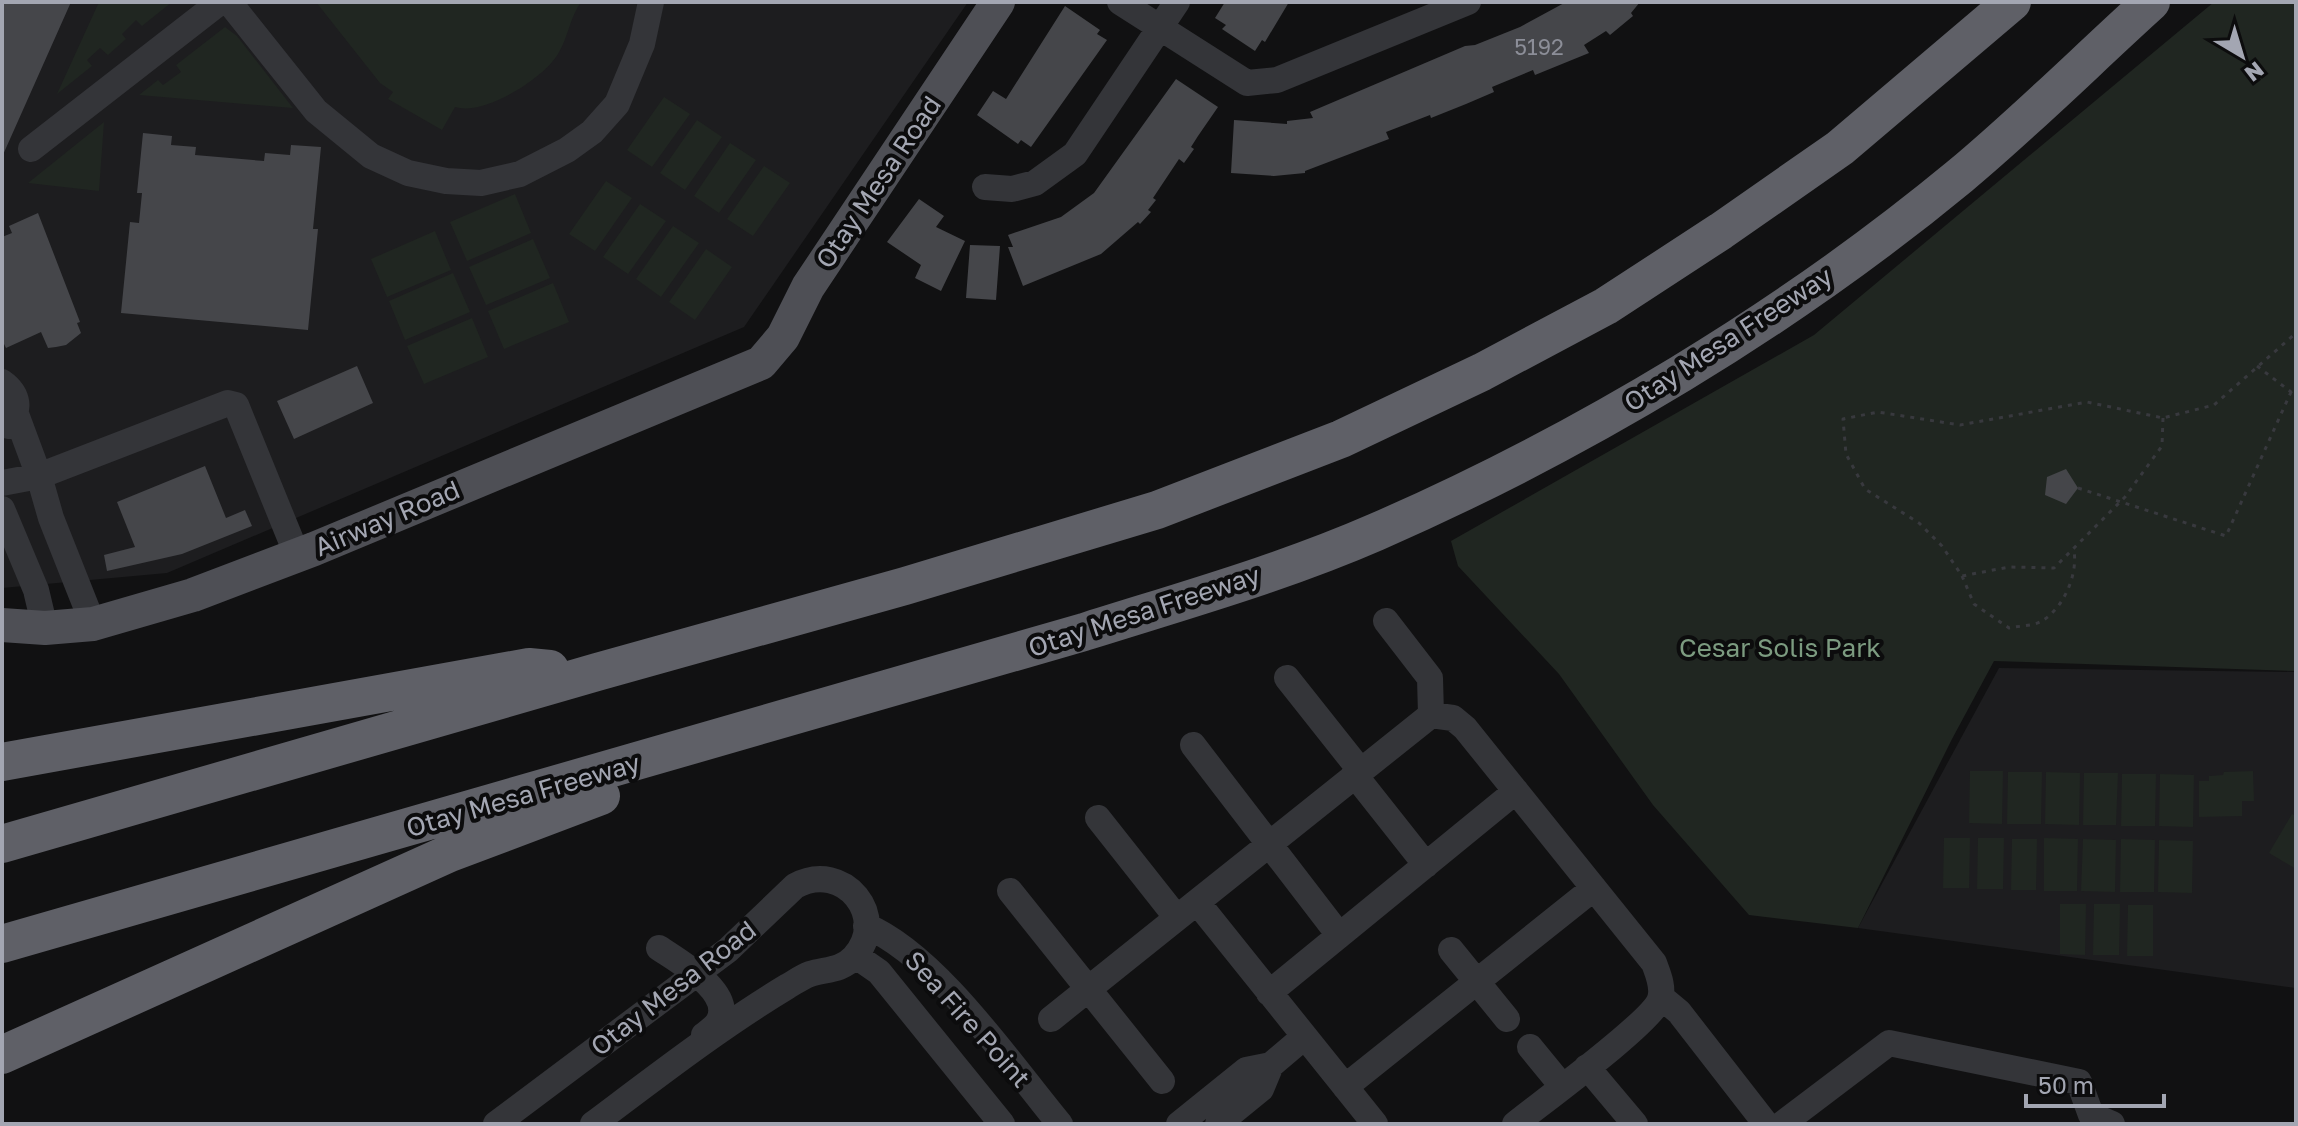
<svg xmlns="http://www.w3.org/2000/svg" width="2298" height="1126" font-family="'Golos Text',sans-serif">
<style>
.built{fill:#1d1d1f}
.green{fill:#202621}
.building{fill:#45464a}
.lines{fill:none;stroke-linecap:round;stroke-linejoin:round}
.path{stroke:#38393e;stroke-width:3;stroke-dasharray:4 6;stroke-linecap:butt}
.minor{stroke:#343539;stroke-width:26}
.major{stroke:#4e4f55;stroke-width:34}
.highway{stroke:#5f6067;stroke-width:38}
.labels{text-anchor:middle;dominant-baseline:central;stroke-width:8;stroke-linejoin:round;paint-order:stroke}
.number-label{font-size:22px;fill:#8c8e98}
.street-label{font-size:26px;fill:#a3a6b2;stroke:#0c0c0d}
.park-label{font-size:26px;fill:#7c9b80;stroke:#0c0c0d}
</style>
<rect width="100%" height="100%" fill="#111112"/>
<path class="built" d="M2,2H968L744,327L167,573L2,588Z
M1999,668L2296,672V988L1858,928Z"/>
<path class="green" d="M99,2H172L142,26L136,20L122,34L126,39L108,55L100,48L87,60L92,66L57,94Z
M316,2H581C570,17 568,38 558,54C543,79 484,116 455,107L442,130L388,99L393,92L380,83Z
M2214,2H2296V671L1994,661L1952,739L1858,928L1749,915L1653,805L1559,674L1458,566L1451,541L1814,335Z
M225,27L237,36L293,108L139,95L158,80L163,85L181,72L176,65Z
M664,97L690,114L652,167L627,150Z
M697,120L722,137L685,190L660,173Z
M104,122L99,191L28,183Z
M730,143L756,160L719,213L694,196Z
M764,166L790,183L753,236L727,219Z
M606,181L632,198L595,251L569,234Z
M515,194L531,233L467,261L450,222Z
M640,204L666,221L628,274L603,257Z
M673,226L699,243L661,297L636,279Z
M435,231L451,270L387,297L371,259Z
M533,239L550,278L486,305L469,267Z
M706,249L732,267L695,320L669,302Z
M453,273L470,312L405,340L389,301Z
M553,283L569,322L504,349L488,311Z
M472,318L488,357L424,384L407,346Z
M1970,771H2003L2002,824L1969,823Z
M2253,771L2254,801H2242V816L2199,817V781H2209V776L2223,775L2224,772Z
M2008,772H2042L2041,824H2007Z
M2046,772L2080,773L2079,825L2045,824Z
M2084,773H2118L2116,825H2083Z
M2122,774H2156L2155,826H2121Z
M2160,774L2194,775L2193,827L2159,826Z
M2292,814L2296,816V869L2269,853Z
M1944,838H1970L1969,888H1943Z
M1978,838H2004L2003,889H1977Z
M2044,838L2078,839L2077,891H2044Z
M2012,839H2037L2036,890H2011Z
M2083,839L2116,840L2115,892L2081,891Z
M2121,839L2155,840L2154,892H2120Z
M2159,840L2193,841L2192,893L2158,892Z
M2060,904H2086L2085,955L2060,954Z
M2094,904H2120L2119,955H2093Z
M2128,905H2153V956H2127Z"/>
<path class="building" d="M2,2H71L2,157Z
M1225,2H1289L1265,42L1262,40L1255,51L1222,29L1226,25L1215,18Z
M1566,2H1640L1631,13L1633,16L1610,35L1606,31L1584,45L1589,53L1535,75L1533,70L1492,87L1494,92L1466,104L1431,118L1430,115L1386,132L1389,139L1305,171V173L1274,176L1231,173L1234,120L1287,124V121L1313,118L1310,112L1465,46L1475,45L1520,27Z
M1065,6L1100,30L1097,34L1107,40L1031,147L1021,140L1018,144L977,115L993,91L1006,99Z
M1176,79L1218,107L1198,136L1191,147L1194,149L1184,163L1179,159L1153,198L1156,200L1148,210L1151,212L1140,224L1138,222L1101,254L1023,286L1008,247H1013L1008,235L1061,217L1094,193Z
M143,133L172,136L171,145L196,147L195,155L264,161L265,153L290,155L291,145L321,147L313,229H318L308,330L121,313L130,222L139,223L142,193H137Z
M919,199L944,216L936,227L965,241L941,291L915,278L921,265L887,242Z
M38,213L80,322L77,323L81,333L66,345L56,347L48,348L41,332L6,348L2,340V237L12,233L9,226Z
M970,245L1000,246L996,300L966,298Z
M357,366L373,403L294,439L277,401Z
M205,466L226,518L245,510L252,526L182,554L107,571L104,555L135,547L117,502Z
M2066,469L2078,488L2066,504L2045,495L2047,477Z"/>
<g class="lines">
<path class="path" d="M2257,366L2291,392L2296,387
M2163,418L2162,446L2125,497L2054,568L2009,567L1962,576L1942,546L1919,523L1865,489L1846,454L1843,419L1878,412L1960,425L2087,402L2163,418L2214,405L2296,333
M2078,488L2226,536L2291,392L2296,396
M1962,576L1974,604L2009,628C2018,626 2032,626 2040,622C2063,610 2078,575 2074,551"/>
<path class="minor" d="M229,2L316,111L371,156L408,173L446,181L481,183L520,174L567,150L592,132L617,104L642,44L651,2
M1120,2L1247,83L1277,80L1468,2
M31,149L220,2
M985,187L1012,189L1035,183L1075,154L1177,2
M2,382C19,394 21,410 8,426
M16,414L39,476L51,518L93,624
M2,483L39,476L228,403L236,405L297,555
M2,509L36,590L45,628
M1386,621L1430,678L1431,715
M1287,678L1360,770
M1193,745L1339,935
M1354,774L1426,865
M1098,818L1177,918
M1010,891L1162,1081
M866,926C935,954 1011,1065 1060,1124
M659,948C678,961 736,993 718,1022C715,1027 708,1032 704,1035
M1451,950L1507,1019
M856,956L879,972L1002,1124
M1269,993L1516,791
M1661,997L1679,1012L1766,1124
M1051,1019L1197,902
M1530,1047L1562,1086
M1587,1067L1635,1124
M1345,1087L1594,888
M496,1124L728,950L795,886C844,859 890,918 854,957C841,971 826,969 810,974C802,977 795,982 788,986C720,1027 657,1076 593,1124
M1179,1124L1246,1070L1271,1065
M1218,1124L1261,1089L1271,1065L1304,1037
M1375,1124L1197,902L1431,715L1453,718L1465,728L1654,963C1658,974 1664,987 1660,999C1652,1022 1541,1103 1515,1124
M1782,1124L1889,1043L2079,1082L2091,1115L2112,1124"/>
<path class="major" d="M2,625L45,628L93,624L193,595L314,549L761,363L783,337L808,287L998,2"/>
<path class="highway" d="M2,762L529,667L550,669
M2,844L597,672L905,586L1157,510L1341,439L1482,372L1606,306L1721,231L1840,148L2012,2
M2,944L1084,632C1182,601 1282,573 1376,532C1582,442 1787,319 1960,176C2026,121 2087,60 2151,2
M2,1055L450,853L601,796"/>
</g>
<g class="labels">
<g class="number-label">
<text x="1539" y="46">5192</text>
</g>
<g class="street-label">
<text transform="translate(878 182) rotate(-56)">Otay Mesa Road</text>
<text transform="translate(1728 339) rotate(-33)">Otay Mesa Freeway</text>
<text transform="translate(387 518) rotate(-23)">Airway Road</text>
<text transform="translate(1144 611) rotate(-18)">Otay Mesa Freeway</text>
<text transform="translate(523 795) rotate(-16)">Otay Mesa Freeway</text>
<text transform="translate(673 988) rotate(-38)">Otay Mesa Road</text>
<text transform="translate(968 1019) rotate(48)">Sea Fire Point</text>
</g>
<g class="park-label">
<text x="1780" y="647">Cesar Solis Park</text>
</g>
</g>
<rect width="2298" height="1126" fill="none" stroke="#a3a6b2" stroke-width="8"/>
<g transform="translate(2242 56) rotate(142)" stroke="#0c0c0d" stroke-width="6" paint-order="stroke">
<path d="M0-6L14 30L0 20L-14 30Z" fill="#a3a6b2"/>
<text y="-12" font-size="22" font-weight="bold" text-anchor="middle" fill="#a3a6b2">N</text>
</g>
<path d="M2026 1094v12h138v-12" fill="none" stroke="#a3a6b2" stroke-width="4"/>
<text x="2038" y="1094" font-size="24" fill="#a3a6b2" stroke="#0c0c0d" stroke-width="6" paint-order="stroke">50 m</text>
</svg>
